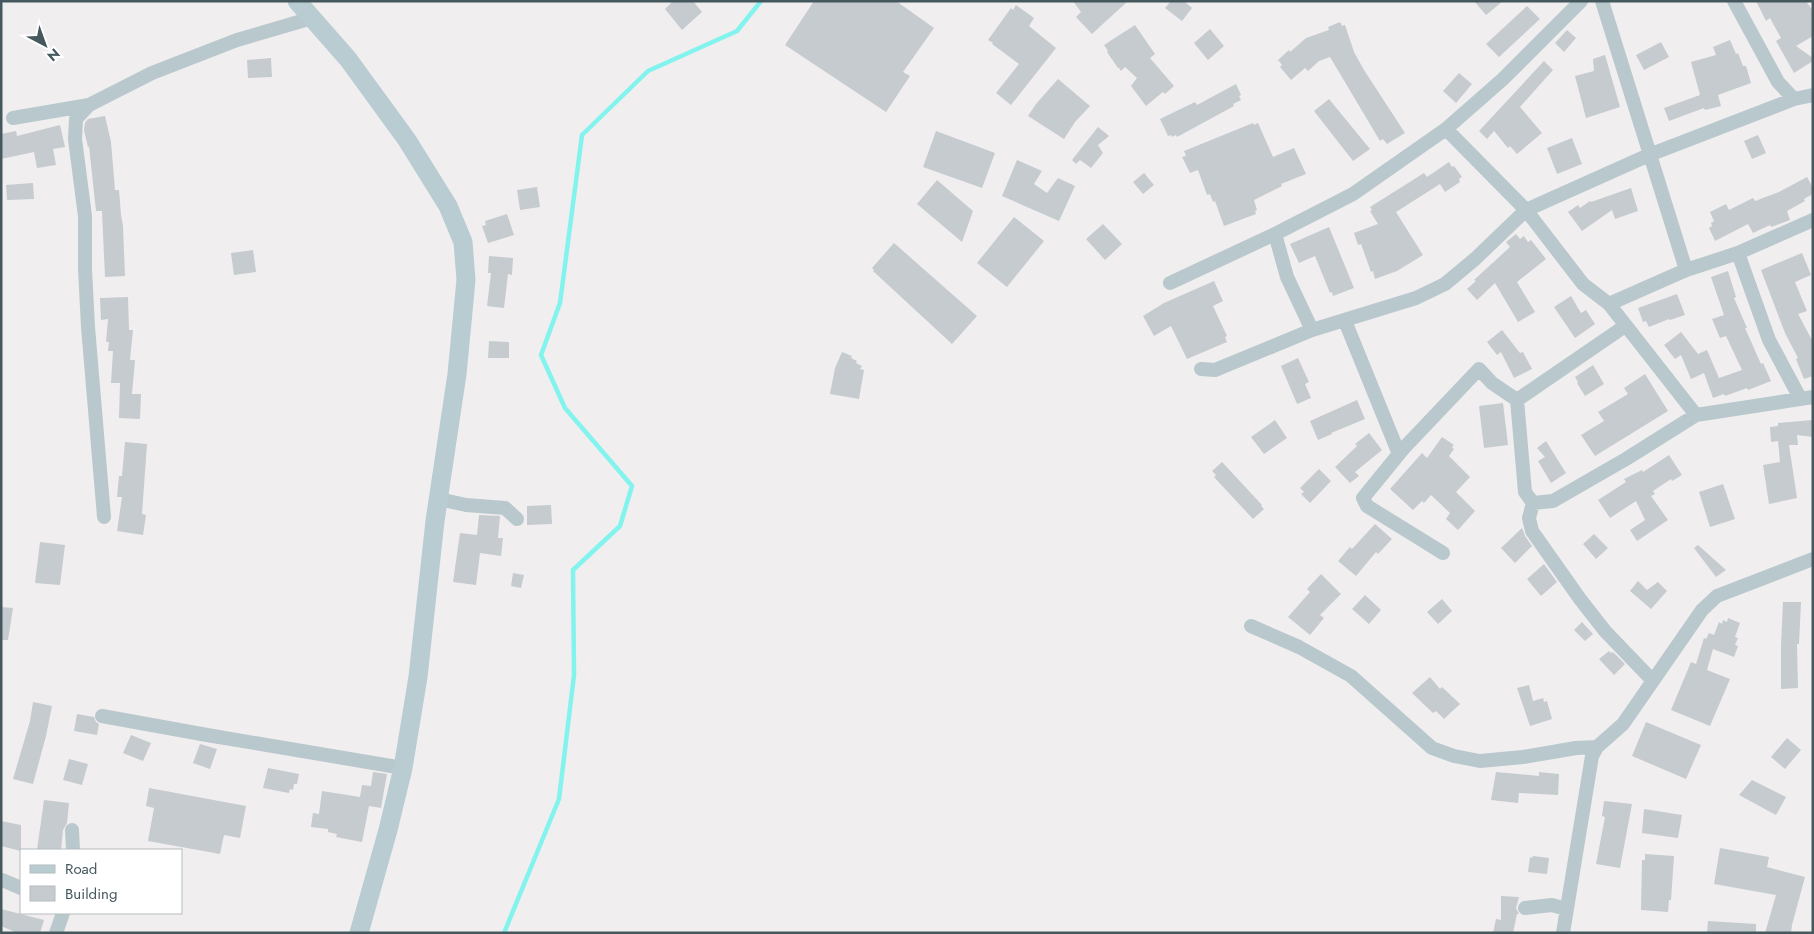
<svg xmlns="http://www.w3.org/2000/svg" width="1814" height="934" font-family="Jost,sans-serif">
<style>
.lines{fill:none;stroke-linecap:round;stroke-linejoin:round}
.stream{stroke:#82f3ed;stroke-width:4.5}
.building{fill:#c5cbcf}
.street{stroke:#b9c8cd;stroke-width:14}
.secondary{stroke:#b8ccd2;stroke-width:19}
</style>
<rect width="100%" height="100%" fill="#f1eeef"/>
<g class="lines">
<path class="stream" d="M504,933L559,799L574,675L573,570L620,526L632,486L565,408L541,355L560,303L582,135L648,71L737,31L761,1"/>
</g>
<path class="building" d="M673,1H693L702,12L682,30L665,9Z
M814,1H896L934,28L903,72L910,76L886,112L785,45Z
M1073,1H1128L1092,34L1076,17L1081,12Z
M1171,1H1184L1192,8L1182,21L1165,8Z
M1474,1H1503L1486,15Z
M1756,1H1806L1813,11V36L1796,46L1813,58V61L1794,73L1776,41L1781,38L1770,18L1766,21Z
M1016,5L1034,18L1029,26L1056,48L1011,105L996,93L1019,64L992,44L993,43L988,40L1011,8L1013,10Z
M1527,6L1540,19L1499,57L1486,44Z
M1340,22L1342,26L1345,25L1354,52L1364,70L1405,133L1387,144L1383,139L1380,141L1330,57L1319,61L1308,71L1305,68L1291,80L1280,67L1282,65L1278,60L1289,50L1290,52L1306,38L1329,30L1328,27Z
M1135,25L1155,54L1150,58L1174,86L1165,94L1163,92L1146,106L1131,86L1137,78L1125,67L1121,71L1119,68H1118L1107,52L1108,51L1104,45Z
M1210,29L1224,46L1208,60L1194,43Z
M1567,30L1576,38L1564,52L1555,43Z
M1730,40L1736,54L1738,53L1743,66H1746L1751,83L1718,95L1721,106L1705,110L1704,108L1669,121L1664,108L1700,95L1691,62L1716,55L1713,47Z
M1661,42L1669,57L1644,70L1636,55Z
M1605,55L1620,107L1586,118L1575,76L1594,71L1593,59Z
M271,58L272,77L248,78L247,60Z
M1544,61L1553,70L1520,107L1542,133L1517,154L1510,146L1508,148L1494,131L1487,139L1479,131Z
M1459,73L1472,84L1456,103L1443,91Z
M1058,79L1090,106L1075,122L1064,139L1028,116L1036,104Z
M1236,84L1241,95L1239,96L1241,100L1233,104L1234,106L1177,137L1176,135L1172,137L1171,135L1168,136L1160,119L1195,102L1197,105Z
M1329,99L1370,149L1353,161L1314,111Z
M105,116L111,142L115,190H119L121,215L123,226L125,276L105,277L102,211H96L89,146L88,147L84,130L85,123L88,119Z
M1253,123L1254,125L1258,123L1273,157L1294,148L1306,174L1281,184L1282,186L1254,200L1257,210L1255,211L1256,214L1224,226L1215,201L1213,202L1210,194L1207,195L1198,170L1190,173L1182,157L1186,156L1184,151Z
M60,125L65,147L53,149L56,165L37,168L34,152L1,159V134L16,131L17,136Z
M1098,127L1109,136L1098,145L1103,153L1091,168L1080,160L1076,164L1072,160Z
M936,131L995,153L982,188L923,167Z
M1758,135L1766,153L1752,159L1744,141Z
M1572,138L1582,164L1557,174L1547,148Z
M1017,160L1042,171L1034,184L1047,193L1058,178L1075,186L1059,221L1002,196Z
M1449,162L1452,167L1454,166L1462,177L1459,179L1460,182L1445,192L1440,184L1396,212L1423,255L1397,271L1375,279L1373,271L1371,272L1361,244L1358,245L1354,233L1378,224L1370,211L1372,210L1370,207L1424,173L1427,177Z
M1144,173L1154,185L1143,194L1133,182Z
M1807,177L1813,188V194L1804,199L1805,201L1787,211L1790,220L1771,227L1770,225L1753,233L1748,224L1715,241L1709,228L1712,226L1711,223L1714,221L1710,212L1726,204L1729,210L1753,198L1755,201L1779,192Z
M937,180L973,211L962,242L917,204Z
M33,183L34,199L7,200L6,185Z
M537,187L540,207L520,210L517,190Z
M1631,188L1638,211L1615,219L1612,210L1582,231L1568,212L1578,205L1580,208L1590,201L1591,202Z
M507,214L514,235L488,243L482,226L486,225L485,221Z
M1014,217L1044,241L1007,287L977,263Z
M1103,224L1122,244L1105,260L1086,239Z
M1329,227L1354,288L1333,296L1332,292L1330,293L1315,256L1299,263L1290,244Z
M1516,234L1520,239L1524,236L1528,242L1531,240L1546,259L1517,282L1535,312L1518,322L1495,283L1477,300L1467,289L1476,281L1474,280L1510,247L1506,242Z
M894,243L977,316L952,344L873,271L874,270L872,268Z
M253,250L256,272L234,275L231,253Z
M1802,253L1811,275L1795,282L1807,311L1798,314L1813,342V376L1804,379L1796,359L1798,358L1785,333L1761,270Z
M489,256L513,258L512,275L508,274L504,308L487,306L491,273H488Z
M1728,271L1736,297L1734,298L1747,328H1745L1761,364L1763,363L1771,381L1748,390L1747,388L1725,396L1724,394L1713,398L1704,373L1691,379L1681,355L1675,359L1664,345L1681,332L1698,354L1707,350L1719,378L1742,370L1726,336L1720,338L1712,319L1724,315L1711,277Z
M1214,281L1223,301L1213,306L1227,336L1225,337L1227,342L1187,359L1171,326L1154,336L1143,316L1164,303Z
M1677,294L1685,315L1670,320L1669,319L1649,327L1646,321L1643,322L1638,308Z
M1571,296L1581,313L1586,310L1595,324L1575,338L1554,307Z
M128,297L129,330H133L130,360H135L132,394H141L140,419L119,418L120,383H111L113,351H108L109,342H106L108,319L101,320L100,298Z
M1502,330L1520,353L1523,352L1532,369L1514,378L1501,352L1497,355L1487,342Z
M489,341L509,342V358H488Z
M842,352L852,356L851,358L857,361L856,363L862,366L860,369L864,370L859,399L830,394L835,368Z
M1298,358L1309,382L1305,384L1311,398L1297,404L1281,366Z
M1593,365L1604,384L1585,396L1577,383L1578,382L1575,377Z
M1645,374L1668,411L1595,456L1581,435L1604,421L1598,412L1628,394L1624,388Z
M1357,400L1365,419L1331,433L1332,434L1318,440L1310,421Z
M1503,403L1508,445L1484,448L1479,406Z
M1275,420L1287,438L1264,454L1251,437Z
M1813,420V437L1797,435L1798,445H1789L1797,498L1769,504L1763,465L1780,462L1778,441L1771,442L1770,427L1778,426V423Z
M1369,433L1382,450L1355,472L1359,476L1350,483L1335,467L1357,446L1355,444Z
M1442,437L1454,445L1452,447L1454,449L1449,456L1470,477L1456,492L1475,511L1458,530L1446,519L1450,513L1431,495L1424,503L1422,501L1413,510L1390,489L1422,453L1427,458Z
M1546,441L1566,473L1551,483L1538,461L1545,457L1537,448Z
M125,442L147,444L142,514L146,515L143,535L117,531L122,497H117L119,476H122Z
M1669,455L1682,475L1672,481L1671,479L1653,491L1655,494L1651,496L1668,520L1637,541L1630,530L1645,520L1636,501L1610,518L1598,500L1626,482L1624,479L1642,470L1643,472Z
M1222,462L1262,505L1261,506L1264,509L1253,519L1214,477L1216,475L1212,471Z
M1319,469L1331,481L1310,503L1301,494L1304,492L1300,488Z
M1723,484L1735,519L1710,527L1699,492Z
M551,505L552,524L527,525V506Z
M479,515L500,516L498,538H503L501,556L480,553L476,585L453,582L460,533L477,535Z
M1375,524L1392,539L1378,554L1376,552L1356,576L1338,561L1350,547L1352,549Z
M1522,528L1525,536L1532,546L1515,563L1501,548Z
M1594,534L1608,548L1596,559L1583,544Z
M40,542L65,545L60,585L35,583Z
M1698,545L1726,570L1716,577L1694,548Z
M1544,564L1557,582L1541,596L1527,579Z
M513,573L524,575L521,588L511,586Z
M1321,574L1341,594L1320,615L1324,618L1310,635L1288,617L1310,592L1307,589Z
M1638,581L1647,590L1658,582L1667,591L1651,609L1630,591Z
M1365,595L1381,610L1369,624L1352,609Z
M1442,599L1452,611L1438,624L1427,612Z
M1783,602H1801L1799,644H1797L1798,688L1781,689V646Z
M1,607L13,608L8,640H1Z
M1728,618L1740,623L1735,637L1738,638L1735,645L1738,646L1734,657L1713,649L1707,670L1730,679L1710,726L1671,710L1691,662L1696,664L1704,638L1706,639L1709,633L1714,635L1719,622L1722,624L1723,620L1727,622Z
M1582,622L1593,634L1585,641L1574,630Z
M1609,651L1611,653L1613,652L1625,664L1614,675L1599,659Z
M1430,677L1440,689L1442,687L1460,704L1444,719L1436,711L1433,713L1412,693Z
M1529,685L1533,701L1543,698L1544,702L1547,701L1552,719L1530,726L1517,688Z
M33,702L52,706L46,736L33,784L13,779L30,721Z
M77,714L94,717L96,722L99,724L97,735L74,731Z
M1646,722L1701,745L1686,779L1632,756Z
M131,735L151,743L143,761L123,753Z
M1787,738L1801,750L1785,769L1771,757Z
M200,744L217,749L210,769L193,763Z
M69,759L88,764L82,785L63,780Z
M268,768L299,774L297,784H294L293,790L290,789L289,793L263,788Z
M373,772L387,774L385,785L381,808L369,806L362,842L336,837L337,834L328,832V829L311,827L313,813L319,814L322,791L360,797L362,785L371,786Z
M1496,772L1539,776V772L1559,774L1558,795L1519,793L1518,803L1491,800Z
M1752,780L1786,797L1776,815L1739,795Z
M149,788L246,806L240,838L224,835L220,854L148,841L154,808L146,806Z
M44,800L69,803L67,823L63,830L61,850H37Z
M1604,801L1632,804L1620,868L1596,864L1605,817L1602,816Z
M1644,809L1682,815L1678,838L1642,833Z
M1,821L21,825V851L1,846Z
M1720,848L1769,857L1767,867L1805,877L1792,925L1791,933H1765L1776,895L1714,884Z
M1645,854L1674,856L1671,900H1669L1668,912L1641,910L1642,860H1645Z
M1533,856L1549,858L1547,874L1528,872L1530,857L1532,858Z
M1501,896L1519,897L1516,908L1519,914H1517L1513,933H1493L1496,919L1501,920Z
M1,909L44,920L40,933H17L1,926Z
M1708,921L1756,924V933H1707Z"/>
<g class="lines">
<path class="street" d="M1734,1L1778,82L1794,99
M13,118L89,105
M1446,129L1526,210L1583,284L1609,304L1686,270L1602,1
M1738,253L1813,220
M1686,270L1738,253L1769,340L1800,398
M1170,283L1275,234L1353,194L1446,129L1503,79L1581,1
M1345,321L1399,454
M1312,330L1416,298L1445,284L1475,259L1526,210L1649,155L1794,99L1813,95
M1201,369L1215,370L1312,330L1287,277L1275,234
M1517,400L1625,326
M1696,415L1813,397
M439,499L466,505L505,508L517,519
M1533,503L1529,518L1532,531L1580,599L1605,631L1653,681
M104,517L88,327L85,269V216L75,139L76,119L89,105L152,73L237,40L312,18
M1443,553L1367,506L1363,498L1403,449L1479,369L1492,383L1517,400L1525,492L1533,503L1553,501L1626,459L1696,415L1609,304
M1251,626L1299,647L1351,676L1432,748L1454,756L1480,761L1523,757L1576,748L1597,747
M102,716L207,735L403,768
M72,830L73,850
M2,880L21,888
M1525,908L1552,905L1566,909
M56,933L63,913
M1563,933L1592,756L1597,747L1623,724L1702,610L1717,596L1813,559"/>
<path class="secondary" d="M297,1L348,59L407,140L448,206L463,242L466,280L457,374L435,521L418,677L403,768L388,830L359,933"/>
</g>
<rect width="1814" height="934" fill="none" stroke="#45585e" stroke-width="5"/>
<rect x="20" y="849" width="162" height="65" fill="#ffffff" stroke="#b5bcbf"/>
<rect x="30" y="865" width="25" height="8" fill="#b8ccd2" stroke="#b5bcbf"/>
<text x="65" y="874" font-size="15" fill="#45585e">Road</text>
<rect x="30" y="886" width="25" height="15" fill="#c5cbcf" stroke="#b5bcbf"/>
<text x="65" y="899" font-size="15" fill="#45585e">Building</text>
<g transform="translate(45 45) rotate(139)" stroke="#ffffff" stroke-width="4" paint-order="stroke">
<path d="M0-4L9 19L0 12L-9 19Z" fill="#45585e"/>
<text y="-8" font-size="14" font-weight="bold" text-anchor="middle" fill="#45585e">N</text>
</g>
</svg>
